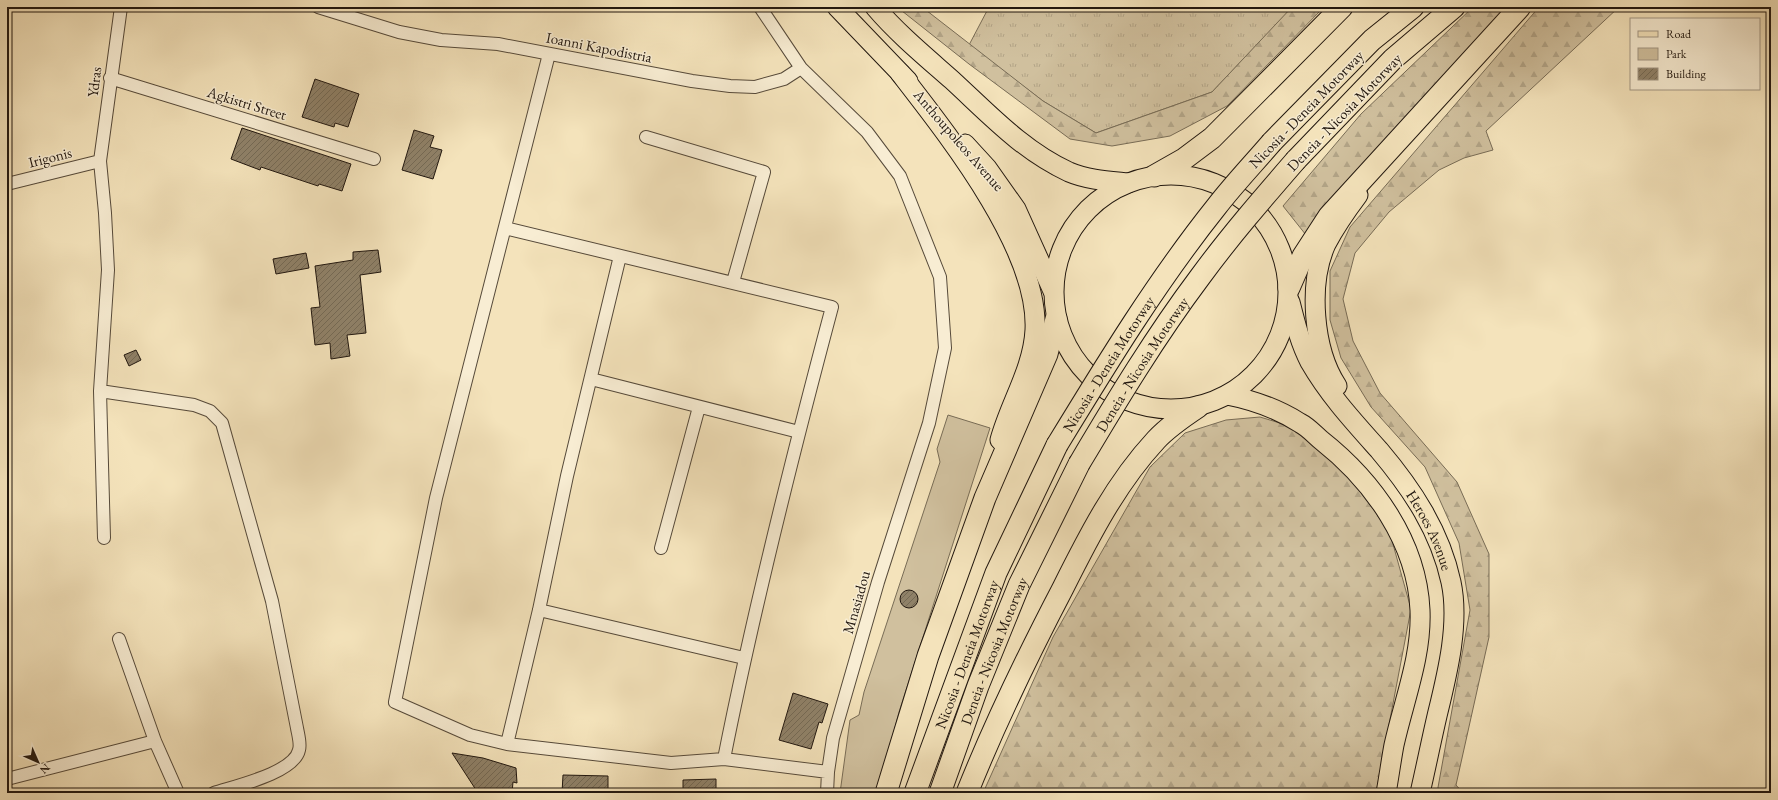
<svg xmlns="http://www.w3.org/2000/svg" width="1778" height="800" font-family="'EB Garamond',serif">
<style>
.grass{fill:url(#grass-tufts);stroke:#786c56}
.forest{fill:url(#forest-firs);stroke:#786c56}
.park{fill:#d0c09e;stroke:#786c56}
.building{fill:url(#building-hatch);stroke:#21170f}
.lines{fill:none;stroke-linecap:round;stroke-linejoin:round}
.street-casing{stroke:#564a3a;stroke-width:14}
.primary-casing{stroke:#21170f;stroke-width:21}
.highway-casing{stroke:#21170f;stroke-width:23}
.street{stroke:#f8edd3;stroke-width:12}
.primary{stroke:#f4e3bb;stroke-width:19}
.highway{stroke:#f4e3bb;stroke-width:21}
.highway-bridge-casing{stroke:#21170f;stroke-width:23;stroke-linecap:butt}
.highway-bridge{stroke:#f4e3bb;stroke-width:21}
.labels{text-anchor:middle;dominant-baseline:central;stroke-width:3;stroke-linejoin:round;paint-order:stroke}
.street-label{font-size:15px;fill:#21170f;stroke:#f8edd3}
</style>
<defs>
<pattern id="grass-tufts" width="24" height="20" patternUnits="userSpaceOnUse"><rect width="24" height="20" fill="#d0c09e"/><path d="M3 7l-1-3M5 7V3M7 7l1-3M15 17l-1-3M17 17v-4M19 17l1-3" fill="none" stroke="#b2a487"/></pattern>
<pattern id="forest-firs" width="22" height="20" patternUnits="userSpaceOnUse"><rect width="22" height="20" fill="#d0c09e"/><path d="M5 1l3.5 6h-7zM16 11l3.5 6h-7z" fill="#b2a487"/></pattern>
<pattern id="building-hatch" width="6" height="6" patternUnits="userSpaceOnUse"><rect width="6" height="6" fill="#8f8168"/><path d="M-1 1l2-2M0 6l6-6M5 7l2-2" fill="none" stroke="#746954"/></pattern>
</defs>
<rect width="100%" height="100%" fill="#f4e3bb"/>
<filter id="stains"><feTurbulence type="fractalNoise" baseFrequency=".005" numOctaves="4"/><feColorMatrix values="0 0 0 0 .2 0 0 0 0 .09 0 0 0 0 .02 0 0 0 .5 -.17"/></filter>
<radialGradient id="worn" r=".72"><stop offset=".6" stop-color="#630" stop-opacity="0"/><stop offset="1" stop-color="#630" stop-opacity=".3"/></radialGradient>
<path class="grass" d="M989,7H1286L1290,10L1212,92L1096,133L1043,101L969,45Z"/>
<path class="forest" d="M897,7H922L1043,101L1096,133L1212,92L1292,7H1324L1227,106L1170,136L1112,146L1070,139L969,64Z
M1473,7H1510L1306,235L1283,206L1361,114Z
M1539,7H1619L1486,131L1493,150L1464,158L1439,170L1389,212L1355,253L1343,299L1353,341L1380,393L1457,482L1489,554V637L1456,785L1463,793H1437L1470,610L1459,543L1425,467L1371,407L1341,358L1330,320V271L1350,227Z
M1260,417L1293,427L1345,471L1386,519L1411,609L1376,793H983L1053,637L1150,467L1185,433L1226,420Z"/>
<path class="park" d="M948,415L990,428L899,712L878,793H840L850,720L859,715L864,692L940,462L937,449Z"/>
<path class="building" d="M315,79L359,94L348,127L335,123L334,127L302,117Z
M242,128L351,164L342,191L319,184L318,186L261,167L260,170L231,159Z
M414,130L434,136L430,147L442,150L433,179L402,170Z
M378,250L381,272L360,275L366,333L347,335L350,356L331,359L330,343L315,345L311,308L320,307L315,266L353,260V252Z
M306,253L309,268L276,274L273,259Z
M136,350L141,360L129,366L124,355Z
M900 599a9 9 0 1 1 18 0a9 9 0 1 1-18 0Z
M793,693L828,704L822,723L819,722L811,749L779,740Z
M452,753L483,758L516,768L517,783L513,782L512,793H478Z
M563,775L608,776V793H562Z
M716,779V793H683V780Z"/>
<g class="lines">
<g class="street-casing">
<path id="street" d="M318,7L399,32L441,40L498,44L692,81L730,86L755,87L784,79L801,68L760,7
M549,54L436,498L395,702L470,735L507,744L671,763L724,759L828,772
M801,68L867,132L900,176L940,277L945,348L929,423L878,582L833,738L828,772L827,793
M110,78L374,159
M646,137L764,172L733,282
M7,184L100,161
M505,228L832,307C792,457 754,607 724,759
M591,379L799,432
M100,391L194,405L210,411L222,423L272,601L297,728C298,734 301,744 299,750C294,773 235,786 214,793
M104,538L100,391L108,270L105,213L100,161L121,7
M661,548L699,407
M539,610L744,658
M119,639L155,741L178,793
M507,744L539,610L567,476L620,256
M7,779L155,741"/>
</g>
<g class="primary-casing">
<g id="primary">
<path d="M837,7L908,81"/>
<path d="M875,7C898,34 926,57 952,80C989,114 1023,151 1069,172C1088,180 1108,181 1128,183"/>
<path d="M900,73C948,135 1039,249 1035,330C1033,369 1010,403 1000,440"/>
<path d="M965,144L987,168L1016,209L1053,291"/>
<circle cx="1171" cy="292" r="117"/>
<path id="s1" d="M1290,302C1295,322 1300,343 1310,362C1329,395 1354,422 1379,450C1412,489 1440,531 1451,582C1460,624 1447,675 1437,716C1431,742 1426,767 1420,793"/>
<path d="M1337,386C1313,349 1308,284 1326,244C1335,227 1346,211 1358,195"/>
<path d="M1227,395C1253,400 1278,409 1300,423C1308,427 1314,434 1321,440C1373,481 1417,542 1420,610C1422,656 1404,700 1394,745C1391,761 1389,777 1386,793"/>
</g>
</g>
<g class="highway-casing">
<g id="highway">
<path d="M1272,142L1372,40L1413,7"/>
<path d="M1296,160L1393,59L1454,7"/>
<path d="M1154,176L1184,159L1212,138L1342,7"/>
<path d="M1289,288L1303,256L1329,216L1520,7"/>
<path d="M886,793L928,656L985,498L1047,354L1056,319"/>
<path id="s2" d="M915,793L996,573L1057,445"/>
<path id="s3" d="M940,793L978,686L1019,585L1079,464"/>
<path d="M967,793C995,723 1028,655 1063,588C1089,536 1116,483 1156,440C1168,427 1183,417 1198,407"/>
</g>
</g>
<use href="#street" class="street"/>
<use href="#primary" class="primary"/>
<use href="#highway" class="highway"/>
<g class="highway-bridge-casing">
<g id="highway-bridge">
<path id="s4" d="M1057,445C1107,363 1157,281 1217,206C1234,184 1254,163 1272,142"/>
<path id="s5" d="M1079,464C1117,400 1155,337 1200,277C1230,236 1263,198 1296,160"/>
</g>
</g>
<use href="#highway-bridge" class="highway-bridge"/>
</g>
<g class="labels">
<g class="street-label">
<text transform="translate(599 47) rotate(11)">Ioanni Kapodistria</text>
<text transform="translate(94 82) rotate(-83)">Ydras</text>
<text transform="translate(247 103) rotate(17)">Agkistri Street</text>
<text transform="translate(1306 109) rotate(-46)">Nicosia - Deneia Motorway</text>
<text transform="translate(1344 112) rotate(-46)">Deneia - Nicosia Motorway</text>
<text transform="translate(959 140) rotate(49)">Anthoupoleos Avenue</text>
<text transform="translate(50 157) rotate(-14)">Irigonis</text>
<text stroke="none"><textPath href="#s4" startOffset="96">Nicosia - Deneia Motorway</textPath></text>
<text stroke="none"><textPath href="#s5" startOffset="118">Deneia - Nicosia Motorway</textPath></text>
<text stroke="none"><textPath href="#s1" startOffset="271">Heroes Avenue</textPath></text>
<text transform="translate(856 602) rotate(-74)">Mnasiadou</text>
<text stroke="none"><textPath href="#s3" startOffset="152">Deneia - Nicosia Motorway</textPath></text>
<text stroke="none"><textPath href="#s2" startOffset="148">Nicosia - Deneia Motorway</textPath></text>
</g>
</g>
<rect width="1778" height="800" fill="none" stroke="#f4e3bb" stroke-width="24"/>
<rect x="8" y="8" width="1762" height="784" fill="none" stroke="#21170f" stroke-width="2"/>
<rect x="12" y="12" width="1754" height="776" fill="none" stroke="#21170f"/>
<rect x="1630" y="18" width="130" height="72" fill="#f8edd3" stroke="#a29785"/>
<rect x="1638" y="31" width="20" height="6" fill="#f4e3bb" stroke="#a29785"/>
<text x="1666" y="38" font-size="12" fill="#21170f">Road</text>
<rect x="1638" y="48" width="20" height="12" fill="#d0c09e" stroke="#a29785"/>
<text x="1666" y="58" font-size="12" fill="#21170f">Park</text>
<rect x="1638" y="68" width="20" height="12" fill="url(#building-hatch)" stroke="#a29785"/>
<text x="1666" y="78" font-size="12" fill="#21170f">Building</text>
<g transform="translate(38 762) rotate(135)" stroke="#f8edd3" stroke-width="3" paint-order="stroke">
<path d="M0-3L7 15L0 10L-7 15Z" fill="#21170f"/>
<text y="-6" font-size="11" font-weight="bold" text-anchor="middle" fill="#21170f">N</text>
</g>
<rect width="100%" height="100%" filter="url(#stains)"/>
<rect width="100%" height="100%" fill="url(#worn)"/>
</svg>
